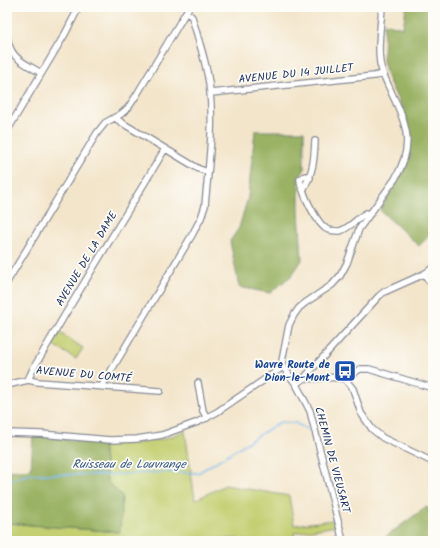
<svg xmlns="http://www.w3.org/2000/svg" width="440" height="548" font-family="Kalam,sans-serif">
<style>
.green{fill:#c3cf71;stroke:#6f7f68}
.forest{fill:#9ab263;stroke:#5a7060}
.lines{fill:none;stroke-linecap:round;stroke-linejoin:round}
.stream{stroke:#79baee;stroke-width:1.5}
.minor-casing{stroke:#878a94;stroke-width:8}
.minor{stroke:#fff;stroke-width:5.5}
.labels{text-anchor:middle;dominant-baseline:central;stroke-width:3.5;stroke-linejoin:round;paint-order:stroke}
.street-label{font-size:11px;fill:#1b2f5e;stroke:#fdfcf7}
.transit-label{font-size:11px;font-weight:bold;fill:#164399;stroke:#fdfcf7;text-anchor:end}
.water-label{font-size:12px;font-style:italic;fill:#375989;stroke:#fdfcf7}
</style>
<rect width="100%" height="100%" fill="#fdfcf7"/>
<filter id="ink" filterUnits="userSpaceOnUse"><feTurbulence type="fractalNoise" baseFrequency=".025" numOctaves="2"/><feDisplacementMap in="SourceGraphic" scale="8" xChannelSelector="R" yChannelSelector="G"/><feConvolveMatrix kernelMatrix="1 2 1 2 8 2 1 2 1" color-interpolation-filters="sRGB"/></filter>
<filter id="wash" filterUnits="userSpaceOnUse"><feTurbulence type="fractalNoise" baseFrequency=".012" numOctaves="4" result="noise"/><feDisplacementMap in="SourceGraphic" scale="16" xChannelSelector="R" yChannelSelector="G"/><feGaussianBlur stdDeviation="0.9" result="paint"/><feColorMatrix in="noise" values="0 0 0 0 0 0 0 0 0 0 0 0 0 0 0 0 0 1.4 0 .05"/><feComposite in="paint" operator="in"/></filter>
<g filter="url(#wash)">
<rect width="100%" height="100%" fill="#f3e5ca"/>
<path class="green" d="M60,333L83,348L76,359L53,345Z
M185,431L195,500L225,485L289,496L294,525L334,520L336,526L294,533L295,541H239V539L201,538L182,541L137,540V541H7V523L119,532L122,496L107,481L103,444L140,442L164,439Z"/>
<path class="forest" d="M406,7H433V232L419,246L380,210L404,170L410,146L407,119L388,79L383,60L384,23L403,28Z
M255,131H304V171L299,177V211L302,260L292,275L270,293L239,287L230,241L239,228L248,197Z
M33,435L103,444L107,481L122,496L120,532L7,523V471L31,469Z
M426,507L433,511V541H380Z"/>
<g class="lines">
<path class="stream" d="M7,482L29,474L107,475L168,472L198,473L280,422L295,423L309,430"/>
</g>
</g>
<g filter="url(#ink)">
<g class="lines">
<g class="minor-casing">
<path id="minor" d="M7,36C10,59 23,62 41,73
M211,93L374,76L383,74
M115,118L124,124L199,169L208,172
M7,131L65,34L79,7
M315,141C314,162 313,172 303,190C306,200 317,222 325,228C328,231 335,231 340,231C348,229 357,219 363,215L366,213L370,214
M303,190L301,186L300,179L305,176L310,178
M424,274L429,281L433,282
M7,282L97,133L105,123L121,114L128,108L136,96L189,7
M304,378C318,380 331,375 345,379
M345,379L353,389L361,413L372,429L383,438L433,462
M345,379L360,369H369L433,388
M28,380L33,369L66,313L165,149
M198,383L203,411L207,418
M296,384L304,378L379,296L384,292L424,274L433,268
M7,385L28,380L38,382L160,391
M102,386L192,235L201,218L205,206C208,169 214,130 210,92C208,67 199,42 192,17L186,12
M7,433L41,434L110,440L137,439L162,435L198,422L217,412L283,367
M343,541L310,411L296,384L283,367L282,361L289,325L294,315L299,308L305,303L332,285L340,276L347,263L359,229L395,179C414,147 408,126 392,94C388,84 382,74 380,63C377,45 381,25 382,7"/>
</g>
<use href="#minor" class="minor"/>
</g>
</g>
<defs>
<g id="bus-square" transform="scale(1.15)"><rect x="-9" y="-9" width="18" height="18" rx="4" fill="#1a4fb4" stroke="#fdfcf7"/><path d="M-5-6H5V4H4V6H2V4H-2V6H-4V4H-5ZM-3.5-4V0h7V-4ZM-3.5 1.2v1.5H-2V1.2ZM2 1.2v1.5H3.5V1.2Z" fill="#fff"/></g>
</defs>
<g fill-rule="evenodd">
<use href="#bus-square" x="345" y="371"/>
</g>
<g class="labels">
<g class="street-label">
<text transform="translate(296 74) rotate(-6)">AVENUE DU 14 JUILLET</text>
<text transform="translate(87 259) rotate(-59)">AVENUE DE LA DAME</text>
<text transform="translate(84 375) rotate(5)">AVENUE DU COMTÉ</text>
<text transform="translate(332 460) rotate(75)">CHEMIN DE VIEUSART</text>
</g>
<g class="transit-label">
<text x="330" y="365">Wavre Route de<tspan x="330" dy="13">Dion-le-Mont</tspan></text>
</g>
<g class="water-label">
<text x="129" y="464">Ruisseau de Louvrange</text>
</g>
</g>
<rect width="440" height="548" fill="none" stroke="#fdfcf7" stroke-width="24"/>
</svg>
